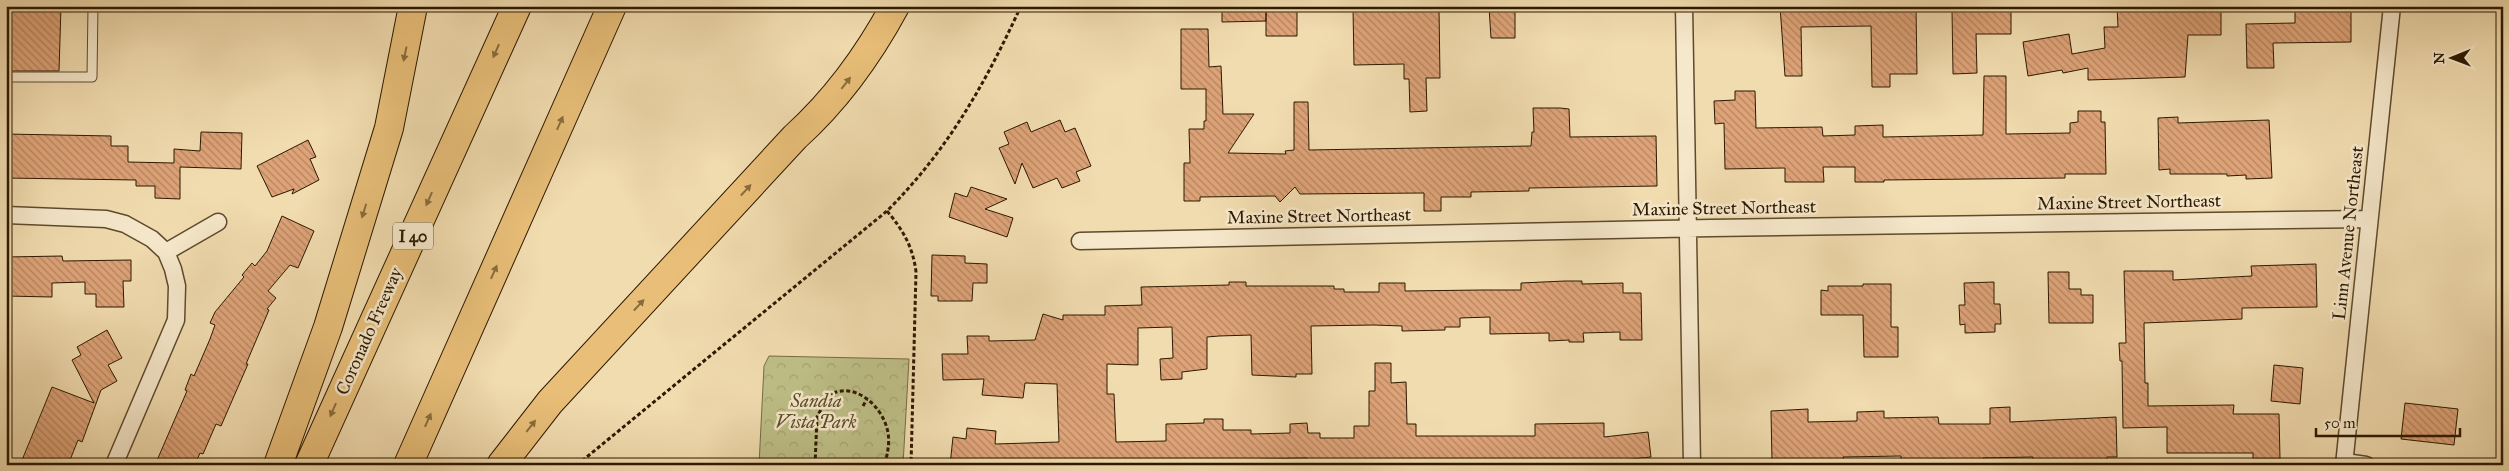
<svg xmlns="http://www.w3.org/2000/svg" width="2509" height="471" font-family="'IM FELL Great Primer',serif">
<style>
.park{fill:url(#park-crowns);stroke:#766c44}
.building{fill:url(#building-back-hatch);stroke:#2d1900}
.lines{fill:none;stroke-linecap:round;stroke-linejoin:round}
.service-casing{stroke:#5e4a2c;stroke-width:11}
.minor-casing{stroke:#5e4a2c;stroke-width:19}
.motorway-casing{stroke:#2d1900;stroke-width:30}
.path{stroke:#2d1900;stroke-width:3;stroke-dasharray:4 2.5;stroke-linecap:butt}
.service{stroke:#f6e8cb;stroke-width:9}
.minor{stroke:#f6e8cb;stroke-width:16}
.motorway{stroke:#e8be78;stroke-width:28}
.oneway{fill:#8a6c3c}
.labels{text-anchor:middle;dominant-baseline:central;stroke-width:5;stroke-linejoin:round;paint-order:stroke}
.shield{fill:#f6e8cb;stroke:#69573d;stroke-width:1}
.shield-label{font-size:16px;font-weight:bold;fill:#2d1900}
.street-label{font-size:18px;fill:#2d1900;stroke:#f6e8cb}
.park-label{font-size:18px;font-style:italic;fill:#584b28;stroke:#f6e8cb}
</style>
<defs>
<pattern id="park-crowns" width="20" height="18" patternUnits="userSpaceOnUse" patternTransform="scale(1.25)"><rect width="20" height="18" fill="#bebf87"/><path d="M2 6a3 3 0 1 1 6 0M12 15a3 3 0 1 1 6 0" fill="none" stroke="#a4a473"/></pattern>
<pattern id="building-back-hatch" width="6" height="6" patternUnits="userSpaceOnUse" patternTransform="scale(1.25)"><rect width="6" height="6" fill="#dea378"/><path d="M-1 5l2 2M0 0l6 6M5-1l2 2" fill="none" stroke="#b48460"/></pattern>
</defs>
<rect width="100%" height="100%" fill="#f1dcaf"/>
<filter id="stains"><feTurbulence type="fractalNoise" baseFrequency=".004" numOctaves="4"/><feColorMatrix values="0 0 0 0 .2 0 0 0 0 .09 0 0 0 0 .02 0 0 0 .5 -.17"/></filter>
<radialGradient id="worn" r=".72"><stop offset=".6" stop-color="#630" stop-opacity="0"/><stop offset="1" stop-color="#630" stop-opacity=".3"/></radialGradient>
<path class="park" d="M769,356L909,359L903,465H759L764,366Z"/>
<path class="building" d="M6,6H61L59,71H6Z
M1222,6H1266V21L1222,22Z
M1515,6V38H1491L1489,7Z
M1780,6H1916L1917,74H1890V87H1872L1871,26L1801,27L1802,76H1785Z
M1979,6H2011V34H1976L1977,73L1953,74L1952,10H1979Z
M2117,6H2221V35H2188L2185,77L2088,80V68L2063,73L2062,70L2028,76L2023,42L2069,34L2072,54L2105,48L2104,27H2118Z
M2295,6H2351V42L2273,43L2274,68H2247L2246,24L2295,23Z
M1353,8H1439L1440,78H1426L1427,111L1410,112L1409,79H1404V64L1354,65Z
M1266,11H1297V36H1266Z
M1181,29H1208L1209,67L1221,66L1223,114H1254L1228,153L1286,154L1285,151L1294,150V102H1308L1309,150L1531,146L1532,132H1534L1533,108H1560L1569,109L1570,137L1656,136L1657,186L1529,188V191L1471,192V197H1441V211H1424V193L1300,194L1295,187L1280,202L1275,196L1200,197V201H1184V163H1190L1189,129H1204V121H1206V89H1181Z
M1984,76H2006V134L2070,133V123L2078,122V111H2101V122H2105L2106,174H2065V178L1884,180V182H1855V167H1823L1824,182H1785V168L1725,169L1724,123L1715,124L1714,101L1735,100V91H1755L1756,128L1822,127L1823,136L1855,135V126L1883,125V137L1983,135Z
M2178,117V123L2269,120L2272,178L2246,179V175L2227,176V174H2170V169L2159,170L2158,118Z
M1060,120L1065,132L1075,128L1091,166L1076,172L1080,181L1062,188L1057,178L1033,188L1022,163L1015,184L999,148L1009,144L1004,132L1027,122L1031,132Z
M201,132L242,133L241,169L180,167V199L155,198V186H136V180L6,178V134L111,136V146H128V162L174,163V149L200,151Z
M308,140L316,157L310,159L319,180L292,194L294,189L272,197L257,166Z
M971,187L1007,199L985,209L1013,218L1007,237L949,217L955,193L967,197Z
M282,216L314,231L298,268L290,265L268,291L276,298L267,309L269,310L246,364H248L221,426L216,424L203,454L200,453L196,462L187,459L185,465H155L187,391L185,390L191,374L194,376L210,339L215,325L210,323L215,312L244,277L242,275L252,263L255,266L267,251Z
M932,255L965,256V263L987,264V283H973L972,301H938V296H931Z
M62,256L63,261L131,260V281H123L124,307H96V294H85V282L52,283V297L6,296V257Z
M2316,264L2317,307L2242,308V319L2144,323L2145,383H2148V406L2234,405L2233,414H2279L2280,459H2253V453H2167V427L2123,428L2122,361H2120L2119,343H2126L2124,271H2173V280L2252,276L2251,266Z
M2048,272H2069V289H2081V295H2093V323H2049Z
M1565,281H1582V284L1623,283V293H1641L1642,340H1620V332L1583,333L1584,342H1569V340L1549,341V333L1490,334V317L1460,318V327H1445V330L1402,331V326L1374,325L1311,326L1312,374H1296V377L1252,375L1251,335L1219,336L1207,337V369L1182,372V379L1161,380L1160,359L1173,358L1172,327L1138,328V365L1107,364V394H1114L1116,442L1166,441V424L1204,423V419H1223V430H1251V434L1290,433V424L1307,423L1308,433H1320V438H1354V426H1369V391H1375V363H1391V383L1406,382L1407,424H1416V436H1535V424L1604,423V437L1648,432L1651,457L1612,461H1540V463H1515V461L1351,465V462L1307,463V458L1261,459L1262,465H1188V463L950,465L953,437L966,439L967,428L996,431L995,444L1059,442L1057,384L1025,383L1023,398L982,395L984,379L943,380L942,354H968L967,336H989V341L1035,340L1043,314L1063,320V315H1105V306L1142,305L1141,287L1229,285V282H1246V286H1334V289H1344V292H1379V283H1405V291L1481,290H1521V283Z
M1994,282V304H2000L2001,324H1995V332L1965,333V324L1960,325L1959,305H1965L1964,283Z
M1863,284H1891V327H1898V357H1864L1863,315H1821V290L1828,291V286H1863Z
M107,330L122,358L108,365L117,381L101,390L82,442L78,440L68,465H20L52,387L94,403L72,360L81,355L77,347Z
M2274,365L2303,368L2300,404L2271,401Z
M2405,403L2458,409L2454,445L2401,439Z
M2010,407V422L2116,417L2117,457H2107V461H2072V464L2062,465H2044V460H2033V457L1983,458V465H1955V461L1945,459L1901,460V456L1843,457L1844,461L1772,462L1771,411L1808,409V422L1857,421V412L1884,411V418L1938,417L1939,424H1990V408Z"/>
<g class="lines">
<g class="service-casing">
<path id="service" d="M6,77H92L93,6"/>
</g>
<g class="minor-casing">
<path id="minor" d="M1684,6L1692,465
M6,215L106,219L125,224L152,239L166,252L173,269L177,286L176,320L114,465
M1080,241L1711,228L2368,219
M166,252L218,222
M2345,462L2366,465
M2344,465L2392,6"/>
</g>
<g class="motorway-casing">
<path id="motorway" d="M278,465L328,327L389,128L413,6
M309,465L517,6
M408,465L612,6
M501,465L550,402L795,137C837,99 868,56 895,6"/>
</g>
<path class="path" d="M887,211C903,230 913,247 916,272L911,465
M863,406L867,399
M577,465L887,211C948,150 985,84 1021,6
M815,465L817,417L828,396C854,379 884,407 888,433C890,444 887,454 885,465"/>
<use href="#service" class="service"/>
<use href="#minor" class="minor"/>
<use href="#motorway" class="motorway"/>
</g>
<defs><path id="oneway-solid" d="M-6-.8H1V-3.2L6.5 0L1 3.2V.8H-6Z" transform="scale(1.25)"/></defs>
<g class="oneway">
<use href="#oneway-solid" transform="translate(496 51) rotate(114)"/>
<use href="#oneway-solid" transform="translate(405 54) rotate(102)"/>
<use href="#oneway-solid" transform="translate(846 83) rotate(-52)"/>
<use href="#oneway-solid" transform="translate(560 123) rotate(-66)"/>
<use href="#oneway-solid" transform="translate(746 190) rotate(-47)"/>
<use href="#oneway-solid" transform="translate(429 199) rotate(114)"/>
<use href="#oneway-solid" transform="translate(364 211) rotate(107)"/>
<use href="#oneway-solid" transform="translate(494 272) rotate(-66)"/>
<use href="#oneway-solid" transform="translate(639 305) rotate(-47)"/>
<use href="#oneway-solid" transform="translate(333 410) rotate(114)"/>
<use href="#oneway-solid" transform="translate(428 420) rotate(-66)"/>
<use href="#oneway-solid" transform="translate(531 426) rotate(-52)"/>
</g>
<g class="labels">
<rect class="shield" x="393" y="222.5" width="40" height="27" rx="4"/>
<g class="shield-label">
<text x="413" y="236">I 40</text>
</g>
<g class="street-label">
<text transform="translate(2129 202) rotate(-1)">Maxine Street Northeast</text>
<text transform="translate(1724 208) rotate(-1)">Maxine Street Northeast</text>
<text transform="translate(1319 216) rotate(-1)">Maxine Street Northeast</text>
<text transform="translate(2348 233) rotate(-84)">Linn Avenue Northeast</text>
<text transform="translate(369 331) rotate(-66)">Coronado Freeway</text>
</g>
<g class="park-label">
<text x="816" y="401">Sandia<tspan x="816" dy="21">Vista Park</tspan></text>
</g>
</g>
<rect width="2509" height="471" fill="none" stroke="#f1dcaf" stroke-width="25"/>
<rect x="8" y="8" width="2494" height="456" fill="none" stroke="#2d1900" stroke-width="2.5"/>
<rect x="12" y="12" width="2484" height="446" fill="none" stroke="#2d1900"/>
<g transform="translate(2452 58) rotate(269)" stroke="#f6e8cb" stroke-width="4" paint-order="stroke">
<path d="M0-4L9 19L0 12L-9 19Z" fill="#2d1900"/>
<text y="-8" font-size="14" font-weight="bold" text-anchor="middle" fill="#2d1900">N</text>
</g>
<path d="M2316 428v8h144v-8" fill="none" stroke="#2d1900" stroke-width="2.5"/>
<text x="2324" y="428" font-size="15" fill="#2d1900" stroke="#f6e8cb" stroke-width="4" paint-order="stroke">50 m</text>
<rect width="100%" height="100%" filter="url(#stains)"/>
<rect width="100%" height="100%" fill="url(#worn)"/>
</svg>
